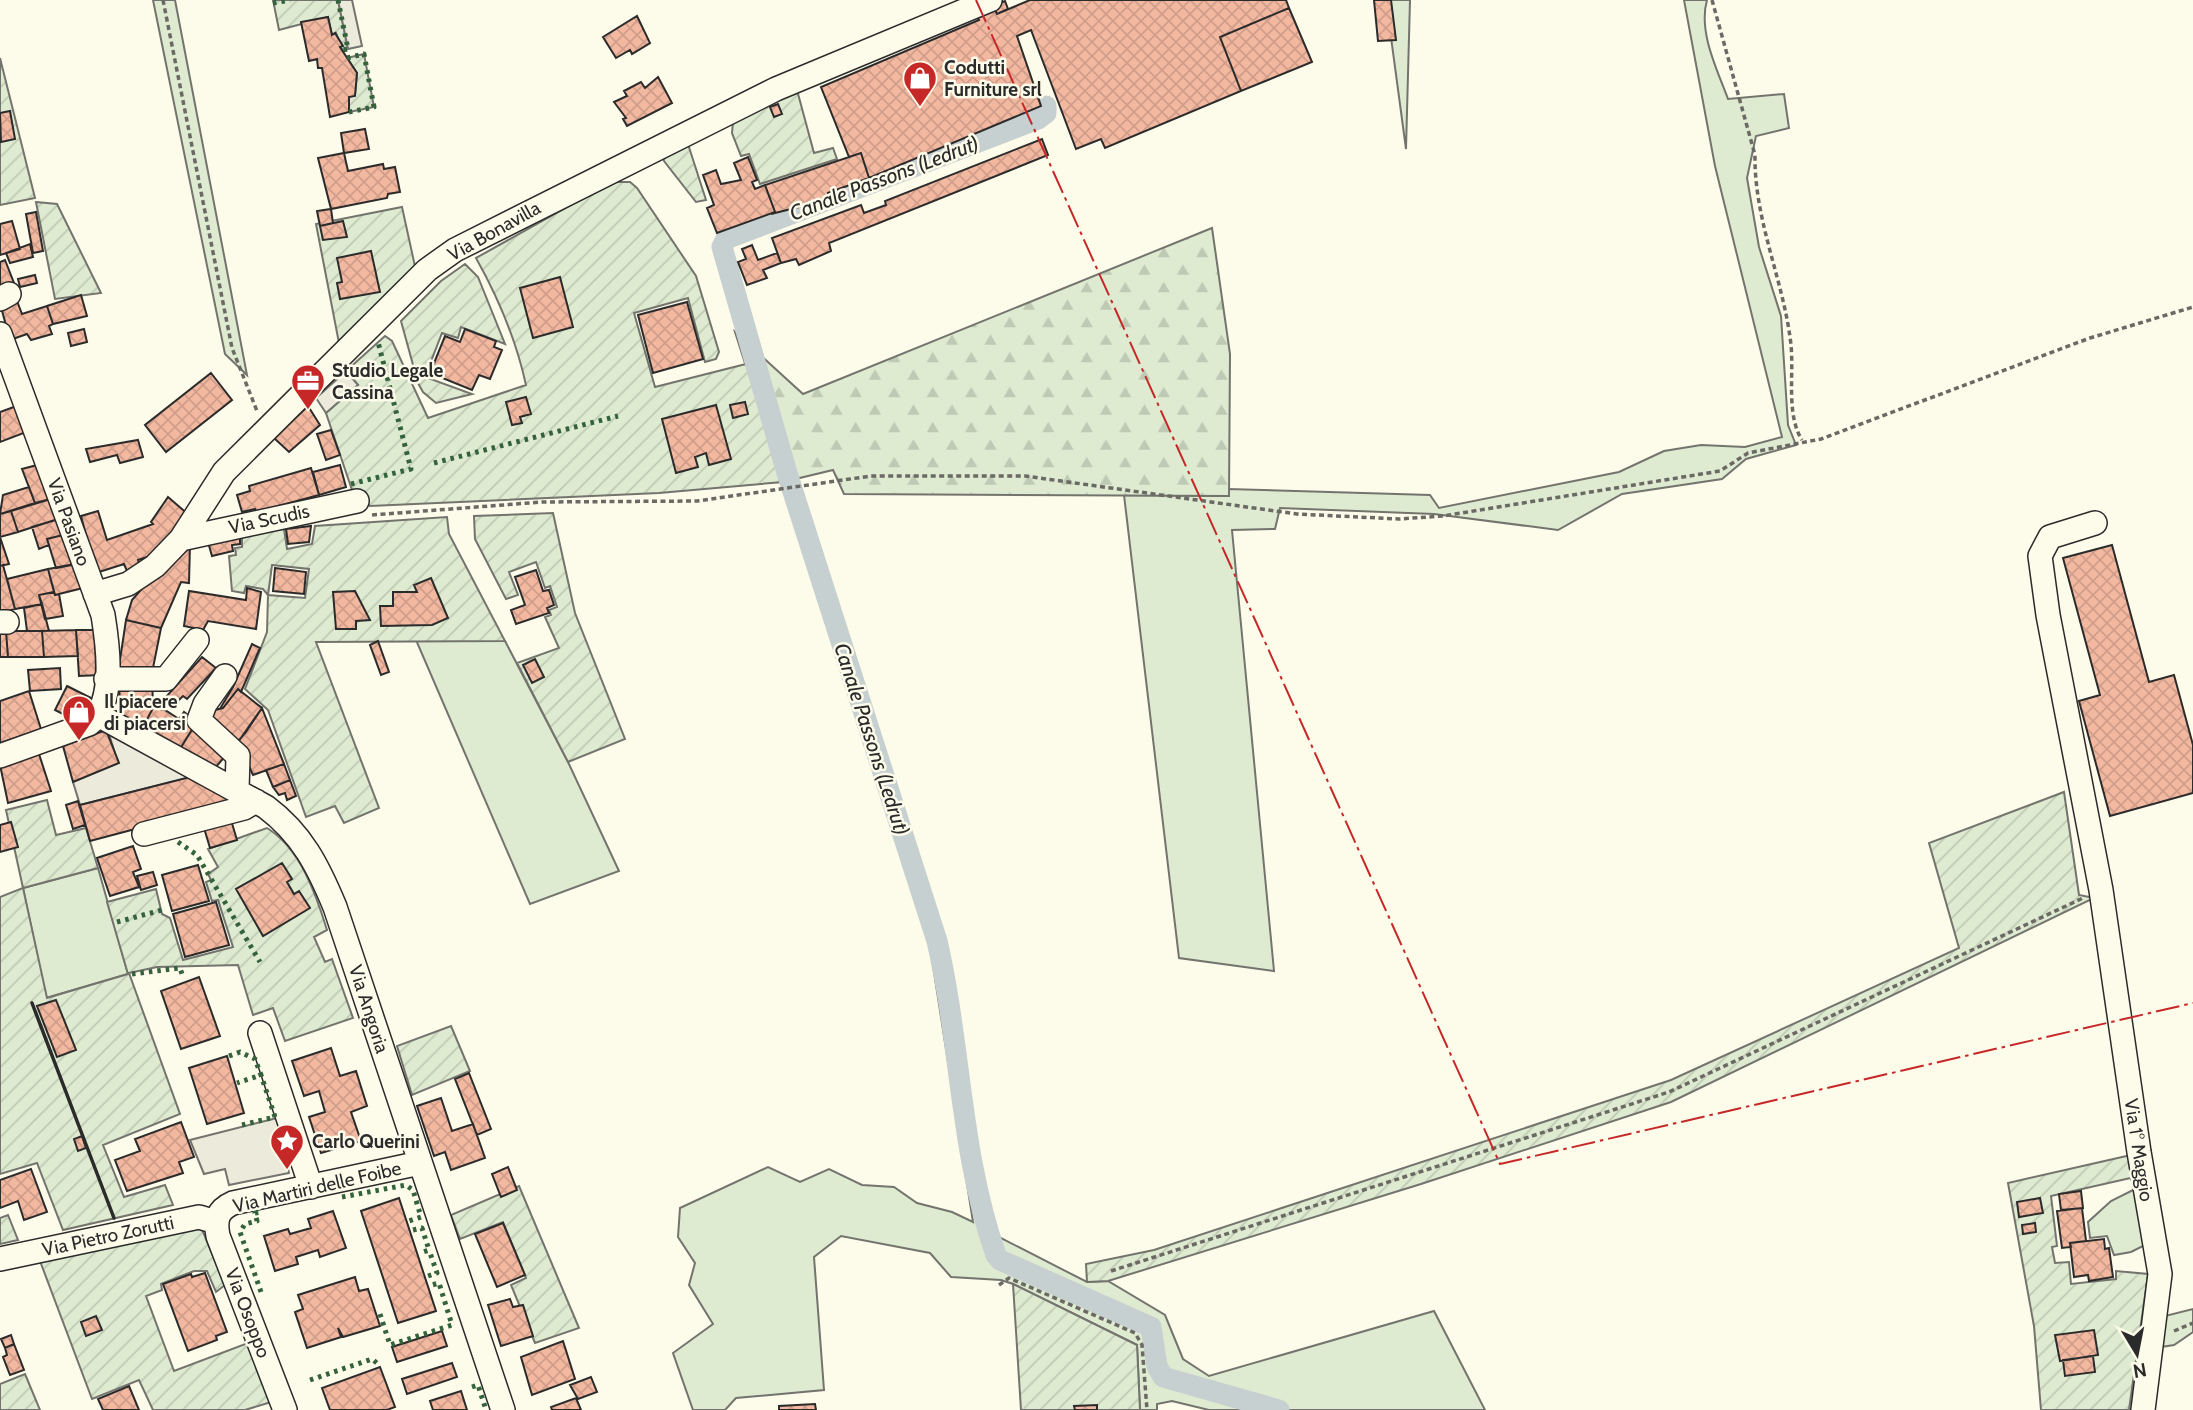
<svg xmlns="http://www.w3.org/2000/svg" width="2193" height="1410" font-family="Cabin,sans-serif">
<style>
.grass{fill:#deebd1;stroke:#74746e;stroke-width:2}
.forest{fill:url(#forest-firs);stroke:#74746e;stroke-width:2}
.garden{fill:url(#garden-furrows);stroke:#74746e;stroke-width:2;fill-rule:evenodd}
.parking{fill:#eceadb;stroke:#74746e;stroke-width:2}
.lines{fill:none;stroke-linecap:round;stroke-linejoin:round}
.canal{stroke:#c7d0d0;stroke-width:21}
.building{fill:url(#building-cross-hatch);stroke:#2b2b2b;stroke-width:2}
.minor-casing{stroke:#2b2b2b;stroke-width:26}
.path{stroke:#6a6964;stroke-width:3.5;stroke-dasharray:5 3.5;stroke-linecap:butt}
.minor{stroke:#fdfbea;stroke-width:23}
.hedge{stroke:#34623c;stroke-width:5;stroke-dasharray:3.5 5;stroke-linecap:butt}
.wall{stroke:#2b2b2b;stroke-width:3.5}
.power{stroke:#c62828;stroke-width:2;stroke-dasharray:24 5 3.5 5;stroke-linecap:butt}
.labels{text-anchor:middle;dominant-baseline:central;stroke-width:5;stroke-linejoin:round;paint-order:stroke}
.poi-label{font-size:19px;font-weight:bold;fill:#2b2b2b;stroke:#fdfbea;text-anchor:start}
.street-label{font-size:19px;fill:#2b2b2b;stroke:#fdfbea}
.water-label{font-size:21px;font-style:italic;fill:#2b2b2b;stroke:#fdfbea}
</style>
<defs>
<pattern id="forest-firs" width="22" height="20" patternUnits="userSpaceOnUse" patternTransform="scale(1.75)"><rect width="22" height="20" fill="#deebd1"/><path d="M5 1l3.5 6h-7zM16 11l3.5 6h-7z" fill="#bfcab4"/></pattern>
<pattern id="garden-furrows" width="10" height="10" patternUnits="userSpaceOnUse" patternTransform="scale(1.75)"><rect width="10" height="10" fill="#deebd1"/><path d="M-1 1l2-2M0 10L10 0M9 11l2-2" fill="none" stroke="#bfcab4"/></pattern>
<pattern id="building-cross-hatch" width="8" height="8" patternUnits="userSpaceOnUse" patternTransform="scale(1.75)"><rect width="8" height="8" fill="#f2b8a0"/><path d="M0 0l8 8M0 8l8-8" fill="none" stroke="#d09e8a"/></pattern>
</defs>
<rect width="100%" height="100%" fill="#fdfbea"/>
<path class="grass" d="M153,0H175L247,375L225,354Z
M1386,0H1410L1406,149Z
M1684,0H1707C1698,32 1717,69 1728,99L1784,94L1789,128L1756,136L1747,178L1759,247L1781,316L1788,425L1796,445L1746,459L1722,479L1622,494L1558,530L1434,514L1280,508L1275,529L1232,530L1274,971L1179,958L1124,495L1229,496V489L1430,495L1439,508L1619,472L1664,451L1701,445L1745,447L1782,437L1715,166Z
M794,479L943,936L984,1199L995,1235L1087,1282L1108,1281L1165,1315L1183,1359L1209,1376L1434,1311L1485,1410H1209L1172,1401L1157,1404V1410H1140L1137,1345L1013,1284L1001,1280L951,1277L930,1253L841,1236L814,1257L824,1390L736,1398L725,1410H693L673,1353L713,1324L689,1285L695,1263L678,1237L680,1208L768,1167L800,1182L829,1169L862,1185L894,1187L917,1203L952,1212L973,1222L929,940L783,482Z
M416,640L505,641L568,762L619,871L530,904Z
M98,868L128,974L46,998L23,888Z
M2137,1188L2147,1244L2131,1252L2114,1255L2107,1236L2090,1238L2088,1222L2111,1201Z
M2193,1309V1332L2174,1345L2161,1347L2165,1316Z"/>
<path class="forest" d="M1212,228L1230,354L1229,496L844,494L833,470L783,482L735,332L803,394Z"/>
<path class="garden" d="M273,0H338L348,49L342,50L336,33L332,35L328,17L279,30Z
M364,54L374,107L349,112V97L355,95L357,73L347,58Z
M0,58L35,198L0,205Z
M797,90L814,153L833,148L837,159L760,184L749,154L741,156L732,133L733,122Z
M687,141L706,200L696,202L664,161L663,157Z
M612,182H630L637,188L696,276L719,352L716,359L705,362L688,298L634,313L655,387L746,364L783,482L659,493L370,506L353,493L326,413L358,385L346,371L385,336L392,341L428,418L526,385C516,339 499,299 476,258Z
M36,202L57,204L101,293L55,299Z
M402,207L416,271L339,343L316,224Z
M465,264L478,277L505,344L461,327L458,338L442,333L425,377L472,394L436,403L423,392L418,383L401,321L441,281Z
M553,513L575,613L625,739L568,762L517,663L559,648L545,617L551,615L549,610L557,607L550,586L545,588L536,562L509,572L518,595L506,599L475,539L474,516Z
M447,517L449,534L505,641L316,642L379,808L344,823L335,806L306,817L268,710L245,689L267,632L268,595L263,589L246,586L244,593L232,591L229,556L236,555L235,548L242,547V535L284,529L287,549L312,544L315,526ZM272,565L309,569L305,598L268,595Z
M2064,792L2079,895L2094,898L1671,1102L1421,1184L1108,1281L1087,1282L1086,1264L1154,1250L1671,1080L1959,948L1929,843Z
M47,800L56,835L86,828L98,868L23,888L47,998L128,974L107,902L156,889L162,914L170,918L183,960L233,947L218,900L212,901L206,882L211,880L208,874L218,867L208,849L267,828C300,848 316,894 327,930L314,937L325,962L332,959L353,1018L285,1041L273,1008L253,1015L238,965L157,967L129,973L180,1114L103,1145L124,1197L165,1185L173,1205L63,1230L37,1163L0,1174V897L23,888L6,810Z
M451,1026L470,1071L412,1095L397,1046Z
M2131,1155L2135,1177L2051,1196L2057,1246L2052,1247L2055,1263L2069,1262L2071,1284L2116,1279V1271L2148,1274L2129,1410H2041L2034,1326L2008,1183Z
M519,1186L579,1328L535,1343L511,1285L526,1278L503,1222L460,1239L451,1215Z
M8,1215L18,1240L0,1244V1218Z
M201,1227L225,1285L216,1292L207,1271H194L161,1284L162,1290L146,1296L174,1371L248,1343L271,1402L245,1410H153L139,1380L92,1399L40,1261Z
M1013,1284L1137,1345L1140,1410H1021Z
M25,1374L40,1410H0V1384Z"/>
<path class="parking" d="M338,0H352L362,46L348,49Z
M346,371L358,385L326,413L316,398Z
M109,734L119,739L191,777L80,805L73,782L118,763Z
M277,1118L289,1173L229,1185L225,1169L204,1174L190,1140Z"/>
<g class="lines">
<path class="canal" d="M1046,106V113L1038,119L726,239L722,247L787,473L937,941C961,1044 960,1154 996,1255L1000,1260L1151,1327L1157,1366L1163,1377L1279,1410"/>
</g>
<path class="building" d="M1030,0H1286L1289,8L1220,37L1241,91L1105,148L1101,139L1076,149L1031,30L1017,36L1041,106L869,178L861,153L849,157L821,87L979,20L975,13L993,6L997,14Z
M1374,0H1391L1396,40L1378,41Z
M1005,1L1008,9L997,14L993,6Z
M1289,8L1312,62L1241,91L1220,37Z
M637,16L650,43L632,54L630,50L616,58L603,37Z
M328,17L332,35L335,33L343,46L340,47L357,73L355,96L349,97V112L330,117L322,68H318L317,59L309,61L301,22Z
M658,77L672,103L627,126L623,119L626,118L614,102L627,96L624,91L641,82L645,88Z
M778,104L782,114L774,117L770,107Z
M10,111L15,139L1,142L0,113Z
M365,129L369,149L344,153L341,133Z
M1042,139L1048,155L829,243L831,251L799,265L796,259L781,263L772,238L861,205L864,213L886,205L885,201Z
M344,153L348,171L383,164L384,169L395,167L400,192L388,194L387,198L331,209L318,158Z
M861,153L869,178L828,193L829,197L807,205L771,214L775,212L765,185Z
M748,157L757,180L752,182L755,189L765,185L775,212L717,233L707,208L714,205L703,175L716,170L721,184L741,180L734,163Z
M331,209L333,223L320,226L317,211Z
M36,212L43,251L33,253L26,214Z
M12,221L20,249L0,255V224Z
M343,221L347,237L323,240L320,226Z
M30,244L33,257L10,263L6,253Z
M752,245L758,260L777,253L781,263L763,270L767,278L747,285L738,262L746,259L742,249Z
M371,251L380,292L340,299L337,283L342,282L337,258Z
M5,260L14,283L0,289V262Z
M35,275L37,283L20,287L18,279Z
M560,277L573,327L533,338L520,288Z
M81,295L87,316L53,324L47,306Z
M17,301L22,314L47,306L53,324L49,326L52,334L31,340L27,334L10,340L1,307Z
M687,302L703,359L653,373L638,315Z
M84,329L87,342L71,346L68,333Z
M465,329L496,341L494,347L502,350L490,379L479,375L472,390L430,373L445,336L460,342Z
M211,373L232,400L166,452L145,425Z
M526,397L531,414L520,417L522,423L512,425L506,402Z
M745,402L748,414L733,418L730,405Z
M19,405L29,431L0,442V412Z
M716,405L731,459L709,465L706,453L695,457L698,467L676,473L662,419Z
M308,406L320,425L289,452L274,438Z
M331,430L340,455L326,460L317,434Z
M138,440L143,457L120,463L117,455L90,462L86,449Z
M41,464L54,498L35,503L22,469Z
M340,465L346,487L319,495L313,472Z
M311,468L319,495L256,512L255,509L242,512L237,495L250,491L249,486Z
M29,487L35,503L0,514L3,495Z
M168,497L190,516L169,550L138,560L140,566L127,571L124,564L96,573L81,516L98,511L107,540L153,524L151,522Z
M54,498L61,518L18,532L11,511Z
M11,511L18,532L0,537V514Z
M59,519L63,535L47,539L49,545L39,549L32,527Z
M311,526L309,542L288,544L286,529Z
M63,535L72,565L56,568L47,539Z
M0,537L9,564L0,566Z
M240,537V544L232,545L233,551L212,556L208,542Z
M190,544L189,583L181,582L161,628L126,620L132,600L159,569Z
M2112,545L2149,682L2174,675L2193,745V793L2110,816L2079,701L2100,695L2063,558Z
M75,564L83,588L55,595L48,569Z
M3,565L15,609L0,613V566Z
M275,568L306,572L304,594L273,591Z
M48,569L54,592L39,595L42,604L15,609L7,579Z
M536,570L543,591L549,590L554,605L547,608L549,613L516,624L511,610L525,605L515,577Z
M431,578L448,618L432,625L381,626L380,606H393V592H417L414,585Z
M247,588L261,592L256,629L208,621L203,630L184,626L189,591L246,600Z
M355,591L370,620L356,621V629H336L333,592Z
M54,592L55,595L59,594L63,616L45,619L39,595Z
M42,604L49,631H27L24,608Z
M126,620L161,628L152,673H118Z
M76,630H98L100,675L79,676Z
M76,630L78,656L44,657L42,631Z
M0,631H6L8,657H0Z
M6,631H42L44,657H8Z
M378,641L389,672L381,675L370,645Z
M252,644L260,648L241,692L238,689L223,708L221,707L233,687Z
M202,657L216,668L187,699L183,696L174,705L165,698Z
M535,659L544,677L532,683L523,665Z
M60,668L61,689L30,691L28,670Z
M118,673H152L153,708L143,727L121,717Z
M67,686L93,699L83,718L75,714L73,719L55,710Z
M238,689L262,708L246,732L215,768L180,749L193,728L209,719L215,710L223,708Z
M29,691L41,729L0,743V701Z
M153,708L165,710L179,719L184,712L193,719L188,725L193,728L180,749L143,727Z
M262,708L284,764L253,775L238,742Z
M106,730L119,763L73,782L63,746Z
M39,754L51,791L8,803L0,765Z
M284,764L290,780L273,787L266,770Z
M198,775L241,801L90,841L80,805Z
M290,780L296,796L287,800L285,793L279,795L273,787Z
M78,801L85,825L73,829L66,805Z
M231,820L237,840L210,848L204,828Z
M11,822L18,847L0,852V825Z
M133,846L141,869L133,872L139,887L110,896L97,858Z
M282,863L292,879L287,882L294,894L299,891L310,908L263,936L236,889Z
M198,865L209,901L172,911L162,875Z
M153,872L157,885L141,890L137,876Z
M216,902L229,945L185,957L173,914Z
M199,977L220,1036L181,1049L161,991Z
M56,1000L76,1050L57,1057L37,1006Z
M331,1048L340,1076L356,1071L367,1106L351,1112L361,1141L321,1153L309,1117L325,1112L319,1091L304,1096L292,1061Z
M227,1056L244,1113L207,1124L189,1068Z
M469,1073L491,1129L477,1135L455,1079Z
M441,1098L452,1131L473,1124L485,1158L451,1170L445,1152L434,1156L417,1106Z
M181,1122L194,1157L179,1162L183,1173L127,1191L115,1160L140,1151L135,1139Z
M82,1136L86,1148L78,1151L74,1139Z
M508,1167L517,1190L501,1197L492,1174Z
M31,1169L47,1212L24,1220L18,1201L0,1208V1180Z
M2081,1191L2083,1208L2061,1210L2059,1194Z
M399,1198L436,1311L398,1323L361,1211Z
M2040,1198L2043,1213L2019,1217L2017,1202Z
M2082,1208L2086,1241L2070,1243L2071,1247L2062,1248L2057,1211Z
M333,1211L346,1248L320,1257L318,1250L296,1257L298,1264L275,1271L264,1236L288,1229L290,1234L311,1228L308,1219Z
M503,1223L525,1275L497,1287L475,1234Z
M2035,1223L2036,1232L2023,1234L2022,1225Z
M2104,1239L2105,1249L2109,1248L2113,1277L2089,1281L2088,1275L2074,1277L2070,1243Z
M205,1273L227,1332L216,1336L217,1340L188,1351L163,1284L191,1274L192,1277Z
M355,1277L359,1291L368,1289L380,1326L343,1337L338,1328L341,1337L307,1348L295,1312L303,1309L298,1295Z
M510,1299L513,1307L523,1305L533,1336L501,1346L488,1305Z
M96,1316L102,1330L86,1336L81,1322Z
M2094,1330L2098,1355L2060,1361L2055,1335Z
M442,1331L447,1346L397,1362L392,1347Z
M11,1335L14,1344L5,1348L1,1339Z
M563,1341L575,1379L532,1395L521,1357Z
M14,1344L24,1370L10,1375L3,1357L7,1355L5,1348Z
M2093,1356L2095,1372L2065,1376L2063,1360Z
M452,1363L457,1377L407,1394L402,1379Z
M380,1367L395,1407L387,1410H330L322,1388Z
M591,1377L597,1392L578,1399L570,1385Z
M129,1386L139,1410H103L98,1399Z
M461,1391L467,1410H433L430,1401Z
M576,1398L581,1410H552L551,1407Z
M815,1404L816,1410H779V1406Z
M1097,1405V1410H1075L1074,1406Z"/>
<g class="lines">
<g class="minor-casing">
<path id="minor" d="M0,299L9,294
M0,334L103,615C108,646 116,703 89,724L0,756
M2095,523L2050,537L2040,556L2048,615L2101,890L2139,1152L2160,1274L2143,1410
M181,539L357,501
M95,594L128,584L155,566L181,539L224,472L427,270L455,250L776,89L990,0
M0,622H7
M225,676L205,704L199,720L238,756L237,790
M106,679H166L197,640
M98,715L266,807C302,834 318,866 335,907L503,1410
M144,834L244,808L256,801
M260,1033L311,1187
M0,1259L199,1217L216,1222
M285,1410L218,1236C215,1220 217,1210 233,1203L420,1163"/>
</g>
<path class="path" d="M163,0L232,348L257,411
M1712,0L1755,155C1754,221 1784,281 1791,345C1794,375 1786,415 1802,440
M372,515L542,502L697,501L871,476H1025L1297,514L1399,519L1443,516L1720,471L1748,453L1821,439L2090,338L2193,307
M1111,1271L1669,1092L2083,898
M999,1285L1009,1278L1135,1333L1142,1345L1147,1410
M2174,1331L2193,1323"/>
<use href="#minor" class="minor"/>
<path class="hedge" d="M338,0L348,49L342,50
M273,3L290,0
M347,58L364,54L374,107L349,112
M434,463L618,416
M351,484L411,469L378,342
M178,842L197,855L260,962
M117,922L162,910
M132,974L180,968L182,974
M229,1056L240,1052L255,1059L261,1075L237,1083
M242,1125L275,1117L261,1075
M342,1197L406,1185L413,1190L421,1217L409,1221
M413,1230L422,1228L429,1250L420,1253
M428,1276L437,1273L429,1250
M261,1292L240,1232L245,1224L257,1221L255,1213L261,1212
M380,1314L390,1345L452,1325L439,1283L432,1285
M310,1380L372,1359L378,1364
M472,1387L478,1385L486,1410"/>
<path class="wall" d="M32,1003L114,1218"/>
<path class="power" d="M976,0L1500,1164L2193,1003"/>
</g>
<defs>
<g id="shop-pin" transform="scale(1.75)"><path d="M0 17L-7.5 6A9.5 9.5 0 1 1 7.5 6Z" fill="#c62828" stroke="#fdfbea"/><path d="M-5-2.5h2.3a2.7 3.5 0 0 1 5.4 0H5L5.5 6h-11ZM-1.5-2.5h3a1.5 2.3 0 0 0-3 0Z" fill="#fff"/></g>
<g id="office-pin" transform="scale(1.75)"><path d="M0 17L-7.5 6A9.5 9.5 0 1 1 7.5 6Z" fill="#c62828" stroke="#fdfbea"/><path d="M-6-3h4V-5.5h4V-3h4V5H-6ZM-1-4.5V-3h2v-1.5ZM-6 0V1H6V0Z" fill="#fff"/></g>
<g id="sight-pin" transform="scale(1.75)"><path d="M0 17L-7.5 6A9.5 9.5 0 1 1 7.5 6Z" fill="#c62828" stroke="#fdfbea"/><path d="M0-6L1.8-2.2L6-1.7L2.9 1.2L3.7 5.4L0 3.3L-3.7 5.4L-2.9 1.2L-6-1.7L-1.8-2.2Z" fill="#fff"/></g>
</defs>
<g fill-rule="evenodd">
<use href="#shop-pin" x="920" y="78"/>
<use href="#office-pin" x="308" y="381"/>
<use href="#shop-pin" x="79" y="712"/>
<use href="#sight-pin" x="287" y="1141"/>
</g>
<g class="labels">
<g class="poi-label">
<text x="944" y="67">Codutti<tspan x="944" dy="22">Furniture srl</tspan></text>
<text x="332" y="370">Studio Legale<tspan x="332" dy="22">Cassina</tspan></text>
<text x="104" y="701">Il piacere<tspan x="104" dy="22">di piacersi</tspan></text>
<text x="312" y="1141">Carlo Querini</text>
</g>
<g class="street-label">
<text transform="translate(494 231) rotate(-29)">Via Bonavilla</text>
<text transform="translate(269 519) rotate(-12)">Via Scudis</text>
<text transform="translate(69 522) rotate(70)">Via Pasiano</text>
<text transform="translate(369 1009) rotate(72)">Via Angoria</text>
<text transform="translate(2139 1150) rotate(81)">Via 1° Maggio</text>
<text transform="translate(317 1187) rotate(-13)">Via Martiri delle Foibe</text>
<text transform="translate(108 1236) rotate(-12)">Via Pietro Zorutti</text>
<text transform="translate(248 1313) rotate(69)">Via Osoppo</text>
</g>
<g class="water-label">
<text transform="translate(884 178) rotate(-21)">Canale Passons (Ledrut)</text>
<text transform="translate(872 739) rotate(72)">Canale Passons (Ledrut)</text>
</g>
</g>
<g transform="translate(2137 1354) rotate(170)" stroke="#fdfbea" stroke-width="5" paint-order="stroke">
<path d="M0-5L12 26L0 18L-12 26Z" fill="#2b2b2b"/>
<text y="-10" font-size="19" font-weight="bold" text-anchor="middle" fill="#2b2b2b">N</text>
</g>
</svg>
